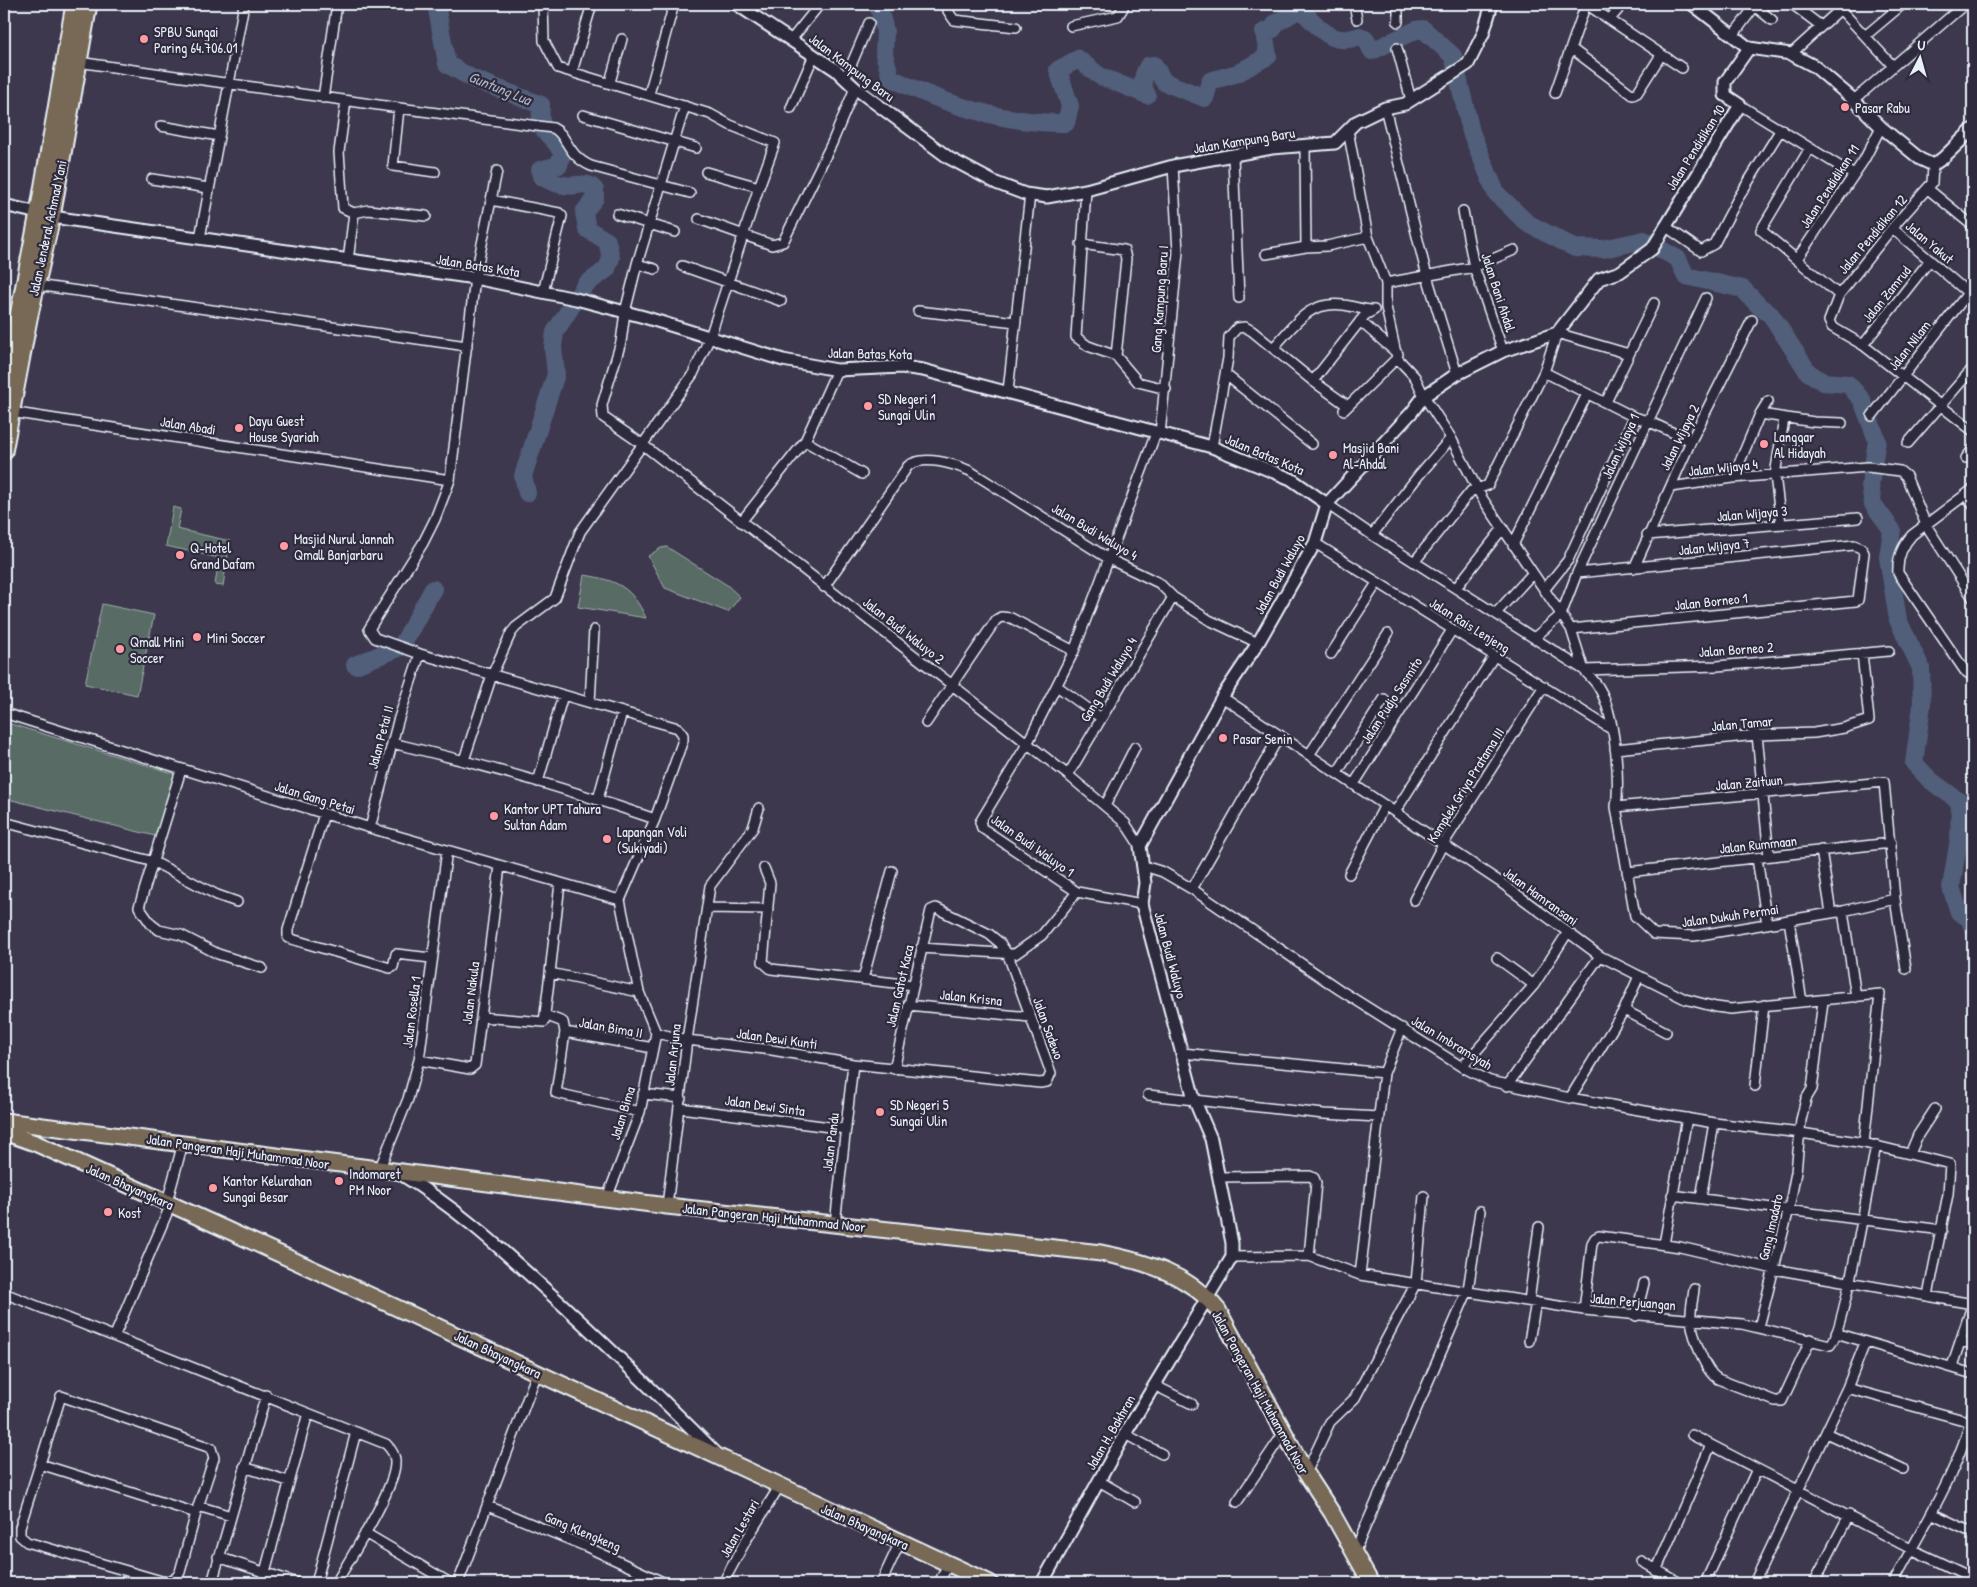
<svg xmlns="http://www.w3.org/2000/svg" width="1977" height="1587" font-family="'Patrick Hand',sans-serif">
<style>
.green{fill:#596c65;stroke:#a0aeae}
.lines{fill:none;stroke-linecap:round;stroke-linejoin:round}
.river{stroke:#515e7a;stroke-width:18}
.minor-casing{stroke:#e8f1f8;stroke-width:12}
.tertiary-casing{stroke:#e8f1f8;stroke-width:15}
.primary-casing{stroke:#e8f1f8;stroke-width:19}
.trunk-casing{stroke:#e8f1f8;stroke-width:19}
.minor{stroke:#2f2a3d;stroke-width:9}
.tertiary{stroke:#2f2a3d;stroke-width:11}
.primary{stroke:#776954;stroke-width:15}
.trunk{stroke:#776954;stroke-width:15}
.poi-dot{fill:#ff9aa2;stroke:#2f2a3d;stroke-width:2}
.labels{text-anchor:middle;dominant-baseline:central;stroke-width:4.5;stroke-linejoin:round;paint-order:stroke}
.poi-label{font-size:14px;fill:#e8f1f8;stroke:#2f2a3d;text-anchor:start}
.street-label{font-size:14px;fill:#e8f1f8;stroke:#2f2a3d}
.water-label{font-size:15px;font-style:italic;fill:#acb6c6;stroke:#2f2a3d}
</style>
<rect width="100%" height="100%" fill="#3e384e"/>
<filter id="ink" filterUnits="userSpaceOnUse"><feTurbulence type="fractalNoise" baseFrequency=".02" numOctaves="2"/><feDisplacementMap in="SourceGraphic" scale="10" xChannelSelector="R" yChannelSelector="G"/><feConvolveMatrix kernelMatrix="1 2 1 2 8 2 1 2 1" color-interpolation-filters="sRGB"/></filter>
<g filter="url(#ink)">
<path class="green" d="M173,507L181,509L177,529L230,541L223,586L215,585L219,558L166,546Z
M667,547L727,585L740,597L728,612L665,588L648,556L661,548Z
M584,575C617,580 632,587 646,618L578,607Z
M102,604L154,615L137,695L85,684Z
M4,722L179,775L163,838L4,798Z"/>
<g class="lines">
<path class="river" d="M436,4L447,64L473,79L541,105C538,139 551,129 562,153L559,165L540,170L541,176C547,180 556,184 564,185C576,188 586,179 595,190V198L584,212L587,229L607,241L611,258L607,269L585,285L555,332L553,347L556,374L523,476L527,493
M878,4L885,31L884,54L891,78C946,105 1005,124 1066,123L1070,106L1058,70L1078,59L1100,76L1147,95C1141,85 1142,76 1148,66L1154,65L1164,82L1205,98L1210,81L1238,73L1268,56L1264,32L1273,29L1276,23L1300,9C1321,28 1330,47 1360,36L1366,39L1372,51L1416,30L1423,29L1453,56L1471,132L1496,193L1527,223L1575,248L1603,249L1644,240L1678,259L1686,276L1743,289L1759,306L1771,315L1808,372L1823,382L1848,384L1862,400L1877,440L1870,486L1873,504L1892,530L1888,557L1898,620L1921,668L1922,705L1914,763L1930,780L1960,802L1959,839L1951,887L1959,912L1969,918L1973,928
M355,665L401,647L433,589"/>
<g class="minor-casing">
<path id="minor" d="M543,4L544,41L558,68L710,114L730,125L775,143L759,187L706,172
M949,4L948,11L954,20L1016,27
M1354,4L1357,19
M1398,4V22
M1586,4L1682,68
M1752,4L1772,20
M1792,4L1821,26
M1840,9L1893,66
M1610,19L1623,4
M1071,26L1118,16L1123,8L1121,4
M1734,34L1755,6
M1865,36L1903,4
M791,40L820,4
M1397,48L1411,100
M1572,49L1633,95L1637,93L1661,55
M1791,54L1846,4
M78,62L399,108L553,128C568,135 566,155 591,166L690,193
M572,72L592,4
M846,77L869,23
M610,82L622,39
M1555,93L1586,4
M649,94L674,4
M323,98L337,4
M1854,100L1965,4
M346,101L339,152L343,208L354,213L348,261
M1740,105L1854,175
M685,106L637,264L625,312L621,342L602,405L603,417L642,444L1068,775L1125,823L1140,846
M399,108L393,166L435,172
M791,108L814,55
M1385,108L1427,276L1457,374
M583,115L696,148
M161,126L219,136
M1348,130L1368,237L1386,283V307L1397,358L1415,377L1424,396L1451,438L1482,498L1571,629L1856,601L1858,600L1864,553L1861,548L1854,545L1577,573
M1305,146L1306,247L1327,246L1368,237
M1810,148L1761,230L1839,295
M1233,156L1239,298
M1933,165L1932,183L1892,228L1839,295L1829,321L1832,327L1863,345L1973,431
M497,171L475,278L450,480L435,519L423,543L369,629L375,638L420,654L678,728L683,735V740L655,819L620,900L639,992L656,1033
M152,179L208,188
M1928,189L1973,226
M1086,190L1076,337L1088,346L1116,356L1138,382L1166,389
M491,200L559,213L562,216L543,292
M1463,211L1474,267L1503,351
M354,213L368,210L426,216
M617,214L675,232
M699,219L772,245L783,242L832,143L855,88
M1665,226L1701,251L1714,244L1737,200L1781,129
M1892,228L1973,297
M200,238L244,4
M1081,244L1124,250L1126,259L1116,356
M1266,254L1306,247
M1797,259L1864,160L1881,127
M637,264L655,269
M682,266L781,301
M1386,283L1474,267L1514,250
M36,285L467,346
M918,311L1016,322
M1360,321L1398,354
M1863,345L1930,260
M1273,348C1295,325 1307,301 1343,305C1353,306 1363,310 1374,310
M1544,372L1634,417L1648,421L1691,441
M1225,374L1312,444
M1313,381L1365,315L1374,310
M1008,391L1030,194
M1606,402L1654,303
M1344,410L1397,358
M10,412L450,480
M1760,414L1814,422L1842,423
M1872,416L1968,293
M1160,434L1178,252L1173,166
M805,441L862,474
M1908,443L1973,368
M1212,447L1228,358L1229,337L1237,328L1245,327L1252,331L1313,381L1348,406
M1966,458L1973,449
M1733,478L1760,414L1768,401
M1671,487L1733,478L1868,467L1900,471L1906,476L1926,525L1973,598
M1973,489L1912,535C1902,546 1897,558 1898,573L1965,671L1973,677
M1966,495L1973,505
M1327,504L1372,535L1584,670C1589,676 1596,682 1599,688C1615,714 1620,777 1616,807L1635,916L1654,934L1694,936L1843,911L1895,899
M741,522L805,441L837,370
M1781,524L1775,475L1784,419
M1372,535L1419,475L1451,438
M1647,535L1858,518
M1315,543L1611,729
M1513,545L1587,394
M1415,561L1471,491L1488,485L1544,372L1557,333L1629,354
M1634,568L1691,441L1752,320
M824,587L908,466C923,454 954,464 970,471L1109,559L1159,583L1173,597L1209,620L1258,643
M1456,588L1503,528
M1544,590L1568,560L1634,417
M1497,612L1532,574
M1571,629L1584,670L1717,666L1889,651
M1534,638L1561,615L1577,573L1706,298
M1331,654L1377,583
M1057,686L1101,718
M1222,697L1500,882L1600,956L1685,999L1716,1007L1731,1009L1880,994L1864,1143
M590,702L594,630
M4,713L370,828L620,900
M926,723L996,620L1001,617L1011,618L1074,651
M1757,735L1769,856
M392,743C481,764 569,789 655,819
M1615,749L1757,735L1814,733L1844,728L1869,720L1862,653
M1309,755L1388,634
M464,760L492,675L511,633L516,627L555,598L580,532L693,374L710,337L759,187
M181,770L139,907L151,924L159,930L181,935L218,954L262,968
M1337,773L1384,699
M1068,775L1173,597
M538,782L563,695
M1354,784L1452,630
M598,799L622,712
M1105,806L1135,747
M1616,807L1884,782L1895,899L1906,969
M1395,812L1494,656
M324,814L288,930V938L390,968L393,967L396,954L431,958
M4,822L154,862L217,895L237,902
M370,828L398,721L420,654
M1821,850L1831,913
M1757,858L1767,924
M1144,866L1163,872L1192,889L1340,990L1462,1067L1490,1081L1570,1098L1714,1123L1801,1133L1864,1143L1950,1164L1948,1194L1928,1296
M764,868L770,883L763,962L771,969L913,985
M1627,872L1891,843
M1349,874L1385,805
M1192,889L1280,735
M1414,900L1442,846L1544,686
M1142,904L1077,892L982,828L980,822L1027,744L1074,651L1156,433
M708,908L768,909
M1843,911L1856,997
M1789,920L1802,1002
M921,948L1015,954L1042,935L1077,892
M1497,958L1534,985
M550,973L560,883
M863,979L892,871
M908,1005L1030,1017
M1624,1010L1666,1032
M545,1015L563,1022L565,1032L653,1048
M481,1017L544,1022L550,973L639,992
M565,1032L556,1093L640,1112
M656,1033L687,1040L772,1050L853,1064L1040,1083L1047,1082L1051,1073L1008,955L1000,943L989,934L936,908L931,910L894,1069
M1182,1053L1384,1073
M419,1060L470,1069L475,1065L500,866
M1462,1067L1534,985L1568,932
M1507,1086L1600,956
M1755,1086L1764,1005
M643,1094L681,1098
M1148,1095L1324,1114L1378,1117
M1570,1098L1624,1010L1639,976
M680,1108L846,1129
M1910,1154L1918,1135L1935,1109
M379,1170L408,1099L419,1060L447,850
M1220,1177L1310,1176L1314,1178L1316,1183L1309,1256
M1672,1195L1942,1230
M607,1198L640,1112L656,1033
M1701,1198L1714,1123
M167,1202L183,1143
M667,1206L687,1040L710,886L753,828L759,808
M835,1224L853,1064
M1664,1244L1687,1118
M1232,1257L1309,1256L1360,1275L1584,1310L1742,1324L1830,1345C1843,1336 1871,1172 1876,1145
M1360,1275L1384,1073L1402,1028
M1694,1289C1693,1299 1690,1310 1691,1320C1693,1336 1704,1371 1718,1379L1775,1401H1782L1811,1339
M4,1293L386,1444C390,1448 395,1454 395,1461C397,1487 350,1558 336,1583
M1529,1301L1539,1227
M1584,1310L1592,1243L1595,1238L1599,1236L1680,1247L1774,1269L1973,1304
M1636,1316L1644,1283
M1759,1327L1789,1209L1796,1172L1801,1120L1806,1099L1812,1089L1823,1001
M1836,1333L1973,1374
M115,1335L171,1204
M1529,1341L1536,1302
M1960,1342L1973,1343
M1952,1366L1971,1309
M1154,1385L1192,1404
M1847,1388L1971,1422
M61,1396L211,1448L214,1458L196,1513L40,1464Z
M1826,1433L1903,1469
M1125,1434L1162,1454
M1692,1435L1911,1549L1973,1578
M40,1464L20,1527V1536L27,1542L165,1582L176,1578L180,1572L196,1513
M244,1467L288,1481
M1306,1473L1330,1422L1355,1398L1416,1283L1424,1196
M1099,1481L1135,1502
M1237,1502L1285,1431
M198,1506L231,1516
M488,1506L585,1546L665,1583
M1931,1513L1973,1533
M365,1533L450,1583
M1354,1553L1468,1290L1480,1211
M218,1557L297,1583
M1641,1561L1680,1583
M1656,1571L1711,1445
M212,1583L266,1395
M262,1583L308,1413
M316,1583L356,1432
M458,1583L537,1373
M723,1583L745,1542L779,1487
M881,1583L900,1542
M939,1583L948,1564
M1705,1583L1757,1469
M1754,1583L1847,1388L1865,1343
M1814,1583L1849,1515
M1893,1583C1922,1528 1959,1472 1973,1411"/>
</g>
<g class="tertiary-casing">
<path id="tertiary" d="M736,4L836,70L855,88L949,158L996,183L1025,194L1047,197L1086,190L1173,166L1272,148L1335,143L1356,122L1385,108L1405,104L1468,64L1483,34L1492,4
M1692,4L1749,48L1791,54L1814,66L1854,100L1881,127L1920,159L1933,165L1943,158L1973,129
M4,205L38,213
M52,217L475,278L576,299L644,317L783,360L837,370L902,367L923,370L1212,447L1291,479L1327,504
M399,1173C454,1206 497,1245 544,1288C603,1341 660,1397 716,1453
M1042,1583L1125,1434L1232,1257V1243L1211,1139L1194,1099L1142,904L1145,883L1140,846L1222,697L1258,643L1315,543L1327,504L1412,412L1424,396L1457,374L1503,351L1557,333L1599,279L1620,272L1652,249L1740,105L1725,95V82L1749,48"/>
</g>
<g class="primary-casing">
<path id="primary" d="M4,1121L667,1206L1101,1253C1147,1262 1188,1274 1218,1310L1306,1473L1332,1513L1371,1583
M4,1132L35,1143C355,1286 672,1436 990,1583"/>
</g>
<g class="trunk-casing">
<path id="trunk" d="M4,387L38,213L74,4
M4,452L29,319L52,217L89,4"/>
</g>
<use href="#minor" class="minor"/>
<use href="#tertiary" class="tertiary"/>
<use href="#primary" class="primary"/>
<use href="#trunk" class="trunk"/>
</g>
</g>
<g class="poi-dot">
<circle cx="144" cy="39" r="5"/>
<circle cx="1845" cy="107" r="5"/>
<circle cx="868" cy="406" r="5"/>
<circle cx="239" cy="428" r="5"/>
<circle cx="1764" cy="444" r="5"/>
<circle cx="1333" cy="455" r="5"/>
<circle cx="284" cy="546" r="5"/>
<circle cx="180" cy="555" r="5"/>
<circle cx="197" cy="637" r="5"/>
<circle cx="120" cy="649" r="5"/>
<circle cx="1223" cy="738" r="5"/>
<circle cx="494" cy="816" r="5"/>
<circle cx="607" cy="839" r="5"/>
<circle cx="880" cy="1112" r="5"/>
<circle cx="339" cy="1181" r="5"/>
<circle cx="213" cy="1188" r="5"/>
<circle cx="108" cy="1212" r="5"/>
</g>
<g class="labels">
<g class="poi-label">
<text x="154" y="31">SPBU Sungai<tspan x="154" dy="16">Paring 64.706.01</tspan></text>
<text x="1855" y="107">Pasar Rabu</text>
<text x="878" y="398">SD Negeri 1<tspan x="878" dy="16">Sungai Ulin</tspan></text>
<text x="249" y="420">Dayu Guest<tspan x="249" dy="16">House Syariah</tspan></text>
<text x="1774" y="436">Langgar<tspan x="1774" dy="16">Al Hidayah</tspan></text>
<text x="1343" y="447">Masjid Bani<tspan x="1343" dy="16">Al-Ahdal</tspan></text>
<text x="294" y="538">Masjid Nurul Jannah<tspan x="294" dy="16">Qmall Banjarbaru</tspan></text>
<text x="190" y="547">Q-Hotel<tspan x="190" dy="16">Grand Dafam</tspan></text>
<text x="207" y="637">Mini Soccer</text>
<text x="130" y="641">Qmall Mini<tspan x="130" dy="16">Soccer</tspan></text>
<text x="1233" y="738">Pasar Senin</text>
<text x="504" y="808">Kantor UPT Tahura<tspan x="504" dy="16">Sultan Adam</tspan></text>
<text x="617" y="831">Lapangan Voli<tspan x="617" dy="16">(Sukiyadi)</tspan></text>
<text x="890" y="1104">SD Negeri 5<tspan x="890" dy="16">Sungai Ulin</tspan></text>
<text x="349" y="1173">Indomaret<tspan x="349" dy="16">PM Noor</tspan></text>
<text x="223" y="1180">Kantor Kelurahan<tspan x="223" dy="16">Sungai Besar</tspan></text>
<text x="118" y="1212">Kost</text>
</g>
<g class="street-label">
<text transform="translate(852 67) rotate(37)">Jalan Kampung Baru</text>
<text transform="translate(1244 140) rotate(-9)">Jalan Kampung Baru</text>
<text transform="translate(1695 147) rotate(-58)">Jalan Pendidikan 10</text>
<text transform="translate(1829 186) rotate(-57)">Jalan Pendidikan 11</text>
<text transform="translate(47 228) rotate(-78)">Jalan Jenderal Achmad Yani</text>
<text transform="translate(1872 234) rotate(-50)">Jalan Pendidikan 12</text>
<text transform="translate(1930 242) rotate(40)">Jalan Yakut</text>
<text transform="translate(478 265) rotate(9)">Jalan Batas Kota</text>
<text transform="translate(1499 292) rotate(72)">Jalan Bani Ahdal</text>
<text transform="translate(1886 294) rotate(-51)">Jalan Zamrud</text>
<text transform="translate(1159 299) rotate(-86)">Gang Kampung Baru I</text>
<text transform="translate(1909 345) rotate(-52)">Jalan Nilam</text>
<text transform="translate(870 353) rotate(1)">Jalan Batas Kota</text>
<text transform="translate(188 425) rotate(9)">Jalan Abadi</text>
<text transform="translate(1679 437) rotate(-64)">Jalan Wijaya 2</text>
<text transform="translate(1620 446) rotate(-65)">Jalan Wijaya 1</text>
<text transform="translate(1265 454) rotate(23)">Jalan Batas Kota</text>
<text transform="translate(1723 467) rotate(-6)">Jalan Wijaya 4</text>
<text transform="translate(1752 513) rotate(-5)">Jalan Wijaya 3</text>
<text transform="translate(1095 531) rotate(31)">Jalan Budi Waluyo 4</text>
<text transform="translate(1714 546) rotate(-6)">Jalan Wijaya 7</text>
<text transform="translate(1279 574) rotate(-61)">Jalan Budi Waluyo</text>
<text transform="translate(1711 601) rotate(-6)">Jalan Borneo 1</text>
<text transform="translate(1470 625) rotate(32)">Jalan Rais Lenjeng</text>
<text transform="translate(904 630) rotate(38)">Jalan Budi Waluyo 2</text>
<text transform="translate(1736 649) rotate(-4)">Jalan Borneo 2</text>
<text transform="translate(1108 679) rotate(-59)">Gang Budi Waluyo 4</text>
<text transform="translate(1391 700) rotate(-57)">Jalan Pudjo Sasmito</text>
<text transform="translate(1742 723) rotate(-5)">Jalan Tamar</text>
<text transform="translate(380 737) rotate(-75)">Jalan Petai II</text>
<text transform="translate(1749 782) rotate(-5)">Jalan Zaituun</text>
<text transform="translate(1465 785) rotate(-58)">Komplek Griya Pratama III</text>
<text transform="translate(315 797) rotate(17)">Jalan Gang Petai</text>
<text transform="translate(1758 844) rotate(-6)">Jalan Rummaan</text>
<text transform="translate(1033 845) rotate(35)">Jalan Budi Waluyo 1</text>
<text transform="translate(1541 896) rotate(36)">Jalan Hamransani</text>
<text transform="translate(1730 915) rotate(-8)">Jalan Dukuh Permai</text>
<text transform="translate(1171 955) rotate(75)">Jalan Budi Waluyo</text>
<text transform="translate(899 986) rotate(-77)">Jalan Gatot Kaca</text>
<text transform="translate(470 993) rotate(-83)">Jalan Nakula</text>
<text transform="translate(971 997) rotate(6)">Jalan Krisna</text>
<text transform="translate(411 1012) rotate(-83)">Jalan Rosella 1</text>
<text transform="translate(611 1027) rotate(10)">Jalan Bima II</text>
<text transform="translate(1049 1028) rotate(70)">Jalan Sadewo</text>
<text transform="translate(777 1038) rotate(8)">Jalan Dewi Kunti</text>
<text transform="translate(1452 1042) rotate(31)">Jalan Imbramsyah</text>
<text transform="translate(672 1055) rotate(-84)">Jalan Arjuna</text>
<text transform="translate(765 1105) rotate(8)">Jalan Dewi Sinta</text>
<text transform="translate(622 1113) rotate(-73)">Jalan Bima</text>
<text transform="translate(830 1142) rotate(-83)">Jalan Pandu</text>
<text transform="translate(238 1151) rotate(8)">Jalan Pangeran Haji Muhammad Noor</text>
<text transform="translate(130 1186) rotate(24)">Jalan Bhayangkara</text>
<text transform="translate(774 1217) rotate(6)">Jalan Pangeran Haji Muhammad Noor</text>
<text transform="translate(1770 1227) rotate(-77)">Gang Imadato</text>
<text transform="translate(1633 1301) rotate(5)">Jalan Perjuangan</text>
<text transform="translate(498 1354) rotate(25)">Jalan Bhayangkara</text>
<text transform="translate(1261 1392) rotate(61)">Jalan Pangeran Haji Muhammad Noor</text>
<text transform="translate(1110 1432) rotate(-60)">Jalan H. Bakhran</text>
<text transform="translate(865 1526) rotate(24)">Jalan Bhayangkara</text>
<text transform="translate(739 1528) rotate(-60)">Jalan Lestari</text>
<text transform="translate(583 1531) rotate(23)">Gang Klengkeng</text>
</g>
<g class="water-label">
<text transform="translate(500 88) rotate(22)">Guntung Lua</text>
</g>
</g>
<rect width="1977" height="1587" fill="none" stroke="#2f2a3d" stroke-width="20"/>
<rect x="10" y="10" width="1957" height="1567" fill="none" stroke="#e8f1f8" stroke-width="2" filter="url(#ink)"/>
<g transform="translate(1920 58) rotate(6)" stroke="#2f2a3d" stroke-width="4" paint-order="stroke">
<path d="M0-4L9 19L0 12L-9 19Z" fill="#e8f1f8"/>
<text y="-8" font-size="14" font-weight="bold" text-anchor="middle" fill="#e8f1f8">U</text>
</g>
</svg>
